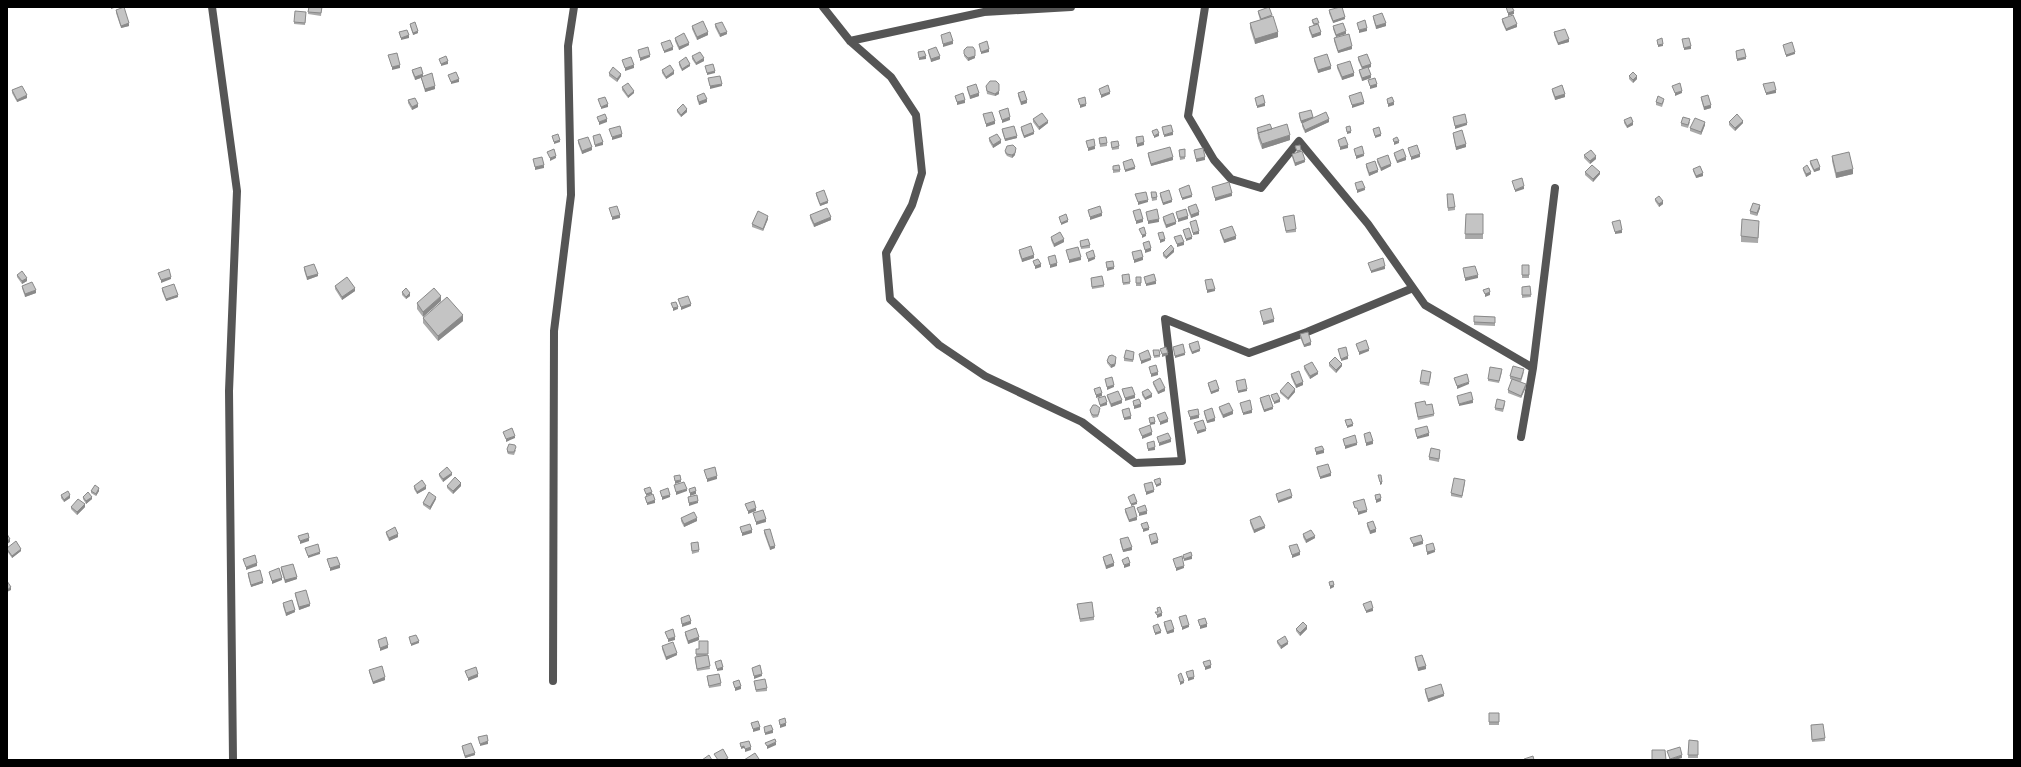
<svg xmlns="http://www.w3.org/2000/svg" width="2021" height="767" font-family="Raleway,sans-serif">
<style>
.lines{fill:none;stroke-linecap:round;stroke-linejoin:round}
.street{stroke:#555;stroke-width:8}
.wall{fill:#a9a9a9}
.shaded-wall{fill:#898989}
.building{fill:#c4c4c4;stroke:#898989}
</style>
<rect width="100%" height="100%" fill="#fff"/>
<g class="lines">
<path class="street" d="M212,7L237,191L229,391L233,760
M823,7L850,41L891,77L916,115L922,173L912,205L886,253L890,299L939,345L985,376L1082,422L1135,463L1182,461L1165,319L1249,353L1307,332L1413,288
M1205,7L1188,116L1214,160L1231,179L1261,188L1299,141L1368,224L1425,305L1533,368L1555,188
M850,41L984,12L1071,7
M1521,437L1533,368
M553,681L554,331L571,195L568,46L574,7"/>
</g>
<path class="wall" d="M309,7H322L321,16L308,14Z
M116,10L129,26L121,28L116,13Z
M1329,10L1345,19L1333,23L1329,13Z
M1258,11L1272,16L1278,37L1255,44L1250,28V23L1260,20L1258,13Z
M306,15L305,25L294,24V22Z
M1373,16L1386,26L1376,29L1373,18Z
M1502,19L1517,27L1506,31L1502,22Z
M1312,20L1319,25L1321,35L1312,38L1309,30V27L1314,26L1312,22Z
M410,24L418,33L413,35L410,26Z
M715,24L727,34L720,37L715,27Z
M692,26L708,35L697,40L692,29Z
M1333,26L1346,34L1336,37L1333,29Z
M1554,32L1569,42L1558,45L1554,35Z
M675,38L689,45L679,50L675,41Z
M1334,38L1352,49L1338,53L1334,41Z
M928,50L940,59L931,62L928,52Z
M964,54L975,58L968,61L964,56Z
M692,56L704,61L696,65L692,59Z
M1358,57L1371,67L1368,68L1371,78L1362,81L1359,72V70L1362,69L1358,60Z
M1314,58L1331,69L1318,73L1314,61Z
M679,62L690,66L682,71L679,65Z
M1337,65L1354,76L1342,80L1337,68Z
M412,70L435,89L425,92L421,78L415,80L412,72Z
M662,70L674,74L666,79L662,73Z
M609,73L621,76L617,82L609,76Z
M1629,76L1637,79L1633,83L1629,79Z
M986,86L999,94L995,96L987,94Z
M622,87L634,93L628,98L622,90Z
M967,87L979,96L970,99L967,89Z
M1552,89L1565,97L1555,100L1552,91Z
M12,90L27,98L17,102L12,93Z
M1018,93L1027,103L1021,105L1018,96Z
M697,96L707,102L699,105L697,99Z
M1701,97L1711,108L1704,110L1701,99Z
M408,100L418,107L412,110L408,103Z
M1664,101L1662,107L1656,105V102Z
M677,110L687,112L681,117L677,112Z
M1299,113L1313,119L1329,122L1305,133L1302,126V123L1305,122L1301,123L1299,116Z
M1033,119L1048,123L1039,130L1033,122Z
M1624,120L1633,125L1627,128L1624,123Z
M1690,122L1688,128L1681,126V123Z
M1729,122L1743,123L1735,131L1729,125Z
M1705,125L1701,135L1690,131V128Z
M1021,127L1034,134L1024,138L1021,130Z
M1257,128L1272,129L1290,140L1262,149L1258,138Z
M1002,129L1017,138L1005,141L1002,131Z
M1453,133L1466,147L1456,150L1453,135Z
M989,138L1001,143L993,148L989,141Z
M1099,138L1107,143V146L1100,147Z
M578,140L592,150L582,154L578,143Z
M1111,142L1119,146V149L1112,150Z
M1295,146L1301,151L1305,162L1295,166L1292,157V154L1297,153Z
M1185,149V159L1180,160L1179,150Z
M1005,151L1015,155L1012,158L1007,156L1005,153Z
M1148,153L1173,160L1151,166L1148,156Z
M1394,153L1406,160L1397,163L1394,155Z
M1584,155L1596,159L1590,164L1584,158Z
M1832,156L1853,174L1836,178L1832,161Z
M1377,159L1391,166L1381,171L1377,162Z
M1810,161L1820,170L1814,172L1810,164Z
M1366,164L1378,172L1369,176L1366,167Z
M1113,166L1120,170V172L1113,173Z
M1803,168L1811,174L1806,177L1803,170Z
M1693,169L1703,176L1696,178L1693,171Z
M1585,172L1600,174L1593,182L1585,175Z
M1151,192L1157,197V200L1152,201Z
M816,193L828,203L820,206L816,195Z
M1160,193L1172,202L1163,205L1160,196Z
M1447,197L1455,207V210L1448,211Z
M1655,199L1663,204L1659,207L1655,201Z
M1188,207L1199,215L1191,218L1188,210Z
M1760,208L1757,216L1750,214V211Z
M1466,214H1483V239H1465Z
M810,215L831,220L814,227L810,218Z
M1163,217L1176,224L1166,228L1163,220Z
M1283,217L1296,229V232L1286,233Z
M768,219L763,231L752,227V224Z
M1759,226L1758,243L1741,242V236Z
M1220,230L1236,239L1224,243L1220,232Z
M1051,237L1064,242L1054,247L1051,240Z
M1080,241L1090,245V248L1081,249Z
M1019,250L1034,258L1022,262L1019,253Z
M1174,252L1166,259L1163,256V253Z
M1522,265H1529V278H1522Z
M304,267L318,276L307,280L304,270Z
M17,275L27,281L22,284L17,277Z
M1122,275L1130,282V284L1123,285Z
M1136,277H1141V286H1136Z
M1091,278L1104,285V287L1092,289Z
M22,286L36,293L25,297L22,288Z
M335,286L355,291L342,300L335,289Z
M1530,286L1531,297L1522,298V287Z
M162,288L178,297L166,301L162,291Z
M402,292L410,296L406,299L402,295Z
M441,301L423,317L417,309V303Z
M1474,316L1495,317V326L1474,325Z
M423,318L463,321L438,341L423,323Z
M1300,334L1311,345L1304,347L1300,337Z
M1189,344L1200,351L1192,354L1189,347Z
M1153,350L1160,355V357L1154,358Z
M1134,354L1133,362L1124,361V358Z
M1116,360L1115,366L1111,368L1107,363V361Z
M1329,363L1342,366L1336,373L1329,366Z
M1304,366L1318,374L1310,379L1304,369Z
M1502,372L1499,383L1488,381V379Z
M1524,372L1521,382L1517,381L1526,387L1521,398L1508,393V390L1512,379H1510V376Z
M1291,374L1303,385L1296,388L1291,377Z
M1431,375L1429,386L1420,384V382Z
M1153,382L1165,391L1158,394L1153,384Z
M1208,383L1219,391L1211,394L1208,385Z
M1280,391L1295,392L1288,400L1280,393Z
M1142,392L1152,397L1145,400L1142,395Z
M1107,395L1122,403L1111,407L1107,397Z
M1260,398L1273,409L1264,412L1260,401Z
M1415,403L1426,405L1434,414V416L1418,420Z
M1505,404L1503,412L1495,410V408Z
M1219,407L1233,414L1223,418L1219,409Z
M1090,410L1100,411L1098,417L1093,418L1091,415Z
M1204,411L1215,421L1207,423L1204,413Z
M507,449L516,450L514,455L508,454L507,452Z
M1440,453L1439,462L1429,460V457Z
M439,474L452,475L443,482L439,476Z
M1465,483L1462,498L1451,496V493Z
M414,486L426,489L417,494L414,489Z
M447,486H461L453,494L447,488Z
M91,491H99L96,496L91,493Z
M61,495L70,498L64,502L61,498Z
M83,497L92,499L86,504L83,499Z
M436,499L430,510L423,505V503Z
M71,507H85L77,515L71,509Z
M1125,509L1137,520L1129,522L1125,512Z
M681,518L697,521L684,527L681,521Z
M1250,520L1265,528L1254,533L1250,523Z
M1367,523L1376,532L1370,534L1367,526Z
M764,530L775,548L770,550L764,533Z
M386,532L398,537L389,541L386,534Z
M1303,534L1315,538L1306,543L1303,537Z
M1120,539L1132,550L1123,552L1120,542Z
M691,543L699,550V552L692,554Z
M7,548L21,551L12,558L7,551Z
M1103,557L1114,566L1106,569L1103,559Z
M281,567L297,579L285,583L281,570Z
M248,573L263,583L251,587L248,576Z
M295,593L310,606L299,610L295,595Z
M283,603L295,612L286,616L283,606Z
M1077,604L1094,617V620L1080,622Z
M1164,622L1174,632L1167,634L1164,625Z
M1296,629H1307L1300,636L1296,631Z
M685,632L699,640L688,644L685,635Z
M1277,641L1288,644L1281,649L1277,643Z
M662,646L677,655L666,660L662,649Z
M696,649L708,655L710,669L697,671L695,660V657H697L696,656Z
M1415,657L1426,669L1418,671L1415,660Z
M369,670L385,680L373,684L369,672Z
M707,676L721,683V686L709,688Z
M754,681L767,688V691L756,692Z
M1425,689L1444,696L1428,702L1425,692Z
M1489,713H1499V725H1489Z
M1811,728L1825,738V741L1812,742Z
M1689,740L1698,741V758H1688Z
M462,746L475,755L465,758L462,748Z"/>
<path class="shaded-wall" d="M111,7H117L111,9Z
M1514,11V14L1508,16V13Z
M1345,17V19L1333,23V21Z
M129,23V26L121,28V26Z
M1386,23V26L1376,29V26Z
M1517,24V27L1506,31V29Z
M1367,28V31L1359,33V30Z
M418,31V33L413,35V33Z
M1346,31V34L1336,37V35Z
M708,32V35L697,40V37Z
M727,32V34L720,37V34Z
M1278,32V37L1255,44V39Z
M1321,32V35L1312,38V35Z
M409,35V38L401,40V38Z
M1569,39V42L1558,45V43Z
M953,41V44L943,47V44Z
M689,43V45L679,50V47Z
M1663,44V46L1658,47V45Z
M1352,46V49L1338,53V51Z
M1691,46V49L1684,50V48Z
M673,47V50L664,53V51Z
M989,49V52L981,54V52Z
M975,50V58L968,61V58Z
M1795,52V54L1786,57V55Z
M650,55V57L640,61V58Z
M926,56V59L919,60V58Z
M940,56V59L931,62V59Z
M1746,57V59L1737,61V59Z
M704,58V61L696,65V63Z
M448,61V64L441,66V64Z
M690,64V66L682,71V69Z
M1371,64V67L1362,70V67Z
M400,65V68L392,70V67Z
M634,65V68L625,71V68Z
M1331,66V69L1318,73V70Z
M674,71V74L666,79V77Z
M715,71V73L707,75V73Z
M1354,73V76L1342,80V77Z
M423,74V77L415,80V77Z
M621,74V76L617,82V79Z
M1371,75V78L1362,81V78Z
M1637,76V79L1633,83V80Z
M459,79V82L451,84V82Z
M722,84V86L710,89V86Z
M999,84V94L995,96V94Z
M1377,84V87L1370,89V86Z
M435,86V89L425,92V89Z
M1776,90V93L1766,95V93Z
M634,91V93L628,98V96Z
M1682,91V93L1675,96V93Z
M1110,92V94L1101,98V95Z
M979,93V96L970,99V96Z
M1565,94V97L1555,100V97Z
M27,95V98L17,102V100Z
M707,99V102L699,105V102Z
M965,100V103L957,105V102Z
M1027,100V103L1021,105V102Z
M1364,102V104L1352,108V105Z
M1394,102V105L1388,107V104Z
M1265,103V106L1257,108V106Z
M418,104V107L412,110V107Z
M608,104V107L601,109V107Z
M1086,104V106L1080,108V105Z
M1711,105V108L1704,110V107Z
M687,109V112L681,117V115Z
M1010,117V120L1002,123V120Z
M1313,117V120L1301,123V121Z
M607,119V122L599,125V122Z
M1329,119V122L1305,133V130Z
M995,121V124L986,127V124Z
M1048,121V123L1039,130V127Z
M1743,121V123L1735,131V128Z
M1633,122V125L1627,128V126Z
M1705,122V125L1701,135V132Z
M1467,123V125L1455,129V126Z
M1351,131V133L1347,134V132Z
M1034,132V134L1024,138V136Z
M1173,132V135L1164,137V135Z
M1159,133V136L1154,138V136Z
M622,134V137L612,140V137Z
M1381,134V136L1375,138V136Z
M1290,135V140L1262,149V144Z
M1017,136V138L1005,141V139Z
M560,140V142L554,144V142Z
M1001,140V143L993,148V145Z
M1399,141V143L1394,145V142Z
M603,142V145L595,147V145Z
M1144,142V145L1137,147V144Z
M1466,144V147L1456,150V147Z
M1348,145V148L1340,150V147Z
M1095,146V149L1088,151V148Z
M592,147V150L582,154V151Z
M1016,148L1015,155L1012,158V155Z
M1364,154V156L1356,159V156Z
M1420,154V157L1411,160V157Z
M556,156V158L550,161V158Z
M1596,156V159L1590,164V161Z
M1173,157V160L1151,166V164Z
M1205,157V160L1196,162V159Z
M1406,157V160L1397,163V161Z
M1305,160V162L1295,166V163Z
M1391,164V166L1381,171V168Z
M544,165V168L535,170V167Z
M1135,167V169L1125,172V170Z
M1820,167V170L1814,172V170Z
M1853,169V174L1836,178V173Z
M1378,170V172L1369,176V173Z
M1600,172V174L1593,182V179Z
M1811,172V174L1806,177V174Z
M1703,173V176L1696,178V176Z
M1524,186V189L1515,192V190Z
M1365,188V190L1357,193V190Z
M1232,193V196L1215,201V198Z
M1192,195V197L1182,200V198Z
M1148,200V202L1138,205V202Z
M1172,200V202L1163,205V203Z
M828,201V203L820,206V204Z
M1663,201V204L1659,207V204Z
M1760,205V208L1757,216V213Z
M1199,212V215L1191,218V215Z
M1102,213V216L1090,220V217Z
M620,215V218L612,220V217Z
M768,216V219L763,231V229Z
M1188,216V219L1178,222V219Z
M831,217V220L814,227V224Z
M1143,219V222L1136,224V221Z
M1159,219V222L1148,224V221Z
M1068,220V222L1061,225V223Z
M1176,222V224L1166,228V225Z
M1622,230V233L1615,234V232Z
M1199,231V234L1193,235V233Z
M1146,234V236L1142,238V235Z
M1236,236V239L1224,243V240Z
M1192,237V239L1186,241V239Z
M1064,239V242L1054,247V244Z
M1165,239V241L1160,243V240Z
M1184,242V245L1177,247V244Z
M1151,248V251L1145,253V250Z
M1174,249V252L1166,259V257Z
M1034,255V258L1022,262V259Z
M1081,257V260L1069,263V260Z
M1095,257V259L1088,262V259Z
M1143,257V260L1134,263V260Z
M1057,263V266L1050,268V265Z
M1041,264V267L1035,269V266Z
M1385,266V269L1371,273V271Z
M1114,267V269L1107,271V268Z
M318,274V276L307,280V277Z
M1478,275V278L1465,281V278Z
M171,277V279L161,283V280Z
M27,278V281L22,284V281Z
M1156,281V284L1146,286V284Z
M355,288V291L342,300V297Z
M1215,289V291L1207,293V290Z
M36,290V293L25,297V294Z
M1490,292V295L1485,297V294Z
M410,293V296L406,299V297Z
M178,295V297L166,301V299Z
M441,296V301L423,317V312Z
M691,304V306L681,310V307Z
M678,307V309L673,311V308Z
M463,315V321L438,341V336Z
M1274,319V322L1263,325V322Z
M1311,342V345L1304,347V345Z
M1200,349V351L1192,354V352Z
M1369,349V351L1359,355V352Z
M1168,353V355L1162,357V354Z
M1185,353V355L1175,358V356Z
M1348,356V359L1341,361V359Z
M1151,358V360L1141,364V361Z
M1116,360L1115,366L1111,368V365Z
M1342,364V366L1336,373V370Z
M1158,372V375L1151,377V374Z
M1318,372V374L1310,379V376Z
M1303,382V385L1296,388V385Z
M1469,382V384L1457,389V386Z
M1526,384V387L1521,398V396Z
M1114,385V387L1107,390V387Z
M1165,388V391L1158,394V392Z
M1219,389V391L1211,394V392Z
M1247,389V391L1238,393V391Z
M1295,389V392L1288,400V398Z
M1102,393V396L1096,398V395Z
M1152,394V397L1145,400V398Z
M1135,395V398L1125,401V398Z
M1280,399V402L1274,404V402Z
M1122,400V403L1111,407V404Z
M1473,400V403L1459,406V404Z
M1107,402V405L1100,407V405Z
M1141,404V407L1134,409V406Z
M1273,407V409L1264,412V410Z
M1252,410V413L1243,415V413Z
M1233,411V414L1223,418V415Z
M1199,415V418L1190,420V417Z
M1131,416V419L1124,420V418Z
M1215,418V421L1207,423V421Z
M1168,419V422L1160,425V422Z
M1155,422V424L1150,425V423Z
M1353,424V426L1347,428V426Z
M1206,429V431L1197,434V431Z
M1152,432V435L1142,439V436Z
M1429,433V436L1417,439V437Z
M515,436V438L506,442V439Z
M1171,439V442L1159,446V443Z
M1373,441V444L1366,446V443Z
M1357,443V445L1345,449V446Z
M1155,447V450L1148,451V449Z
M1324,450V453L1316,455V452Z
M452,473V475L443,482V479Z
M1331,473V476L1320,479V477Z
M717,476V479L707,482V479Z
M681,480V482L675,484V481Z
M1380,482H1382V484L1380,485Z
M461,483V486L453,494V491Z
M1161,483V485L1156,487V485Z
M426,486V489L417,494V492Z
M99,488V491L96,496V494Z
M687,489V491L676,495V492Z
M1154,490V492L1146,495V492Z
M696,491V494L690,496V493Z
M652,492V494L646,496V494Z
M70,495V498L64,502V500Z
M670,495V497L662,500V497Z
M1292,496V498L1278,503V501Z
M92,497V499L86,504V501Z
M436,497V499L430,510V507Z
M1381,498V501L1376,503V500Z
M655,500V503L647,505V503Z
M698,501V503L689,506V503Z
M1137,502V504L1131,506V504Z
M85,504V507L77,515V512Z
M756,508V511L748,514V511Z
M1367,510V512L1358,515V512Z
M1147,511V514L1139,516V513Z
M1137,517V520L1129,522V520Z
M697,518V521L684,527V524Z
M766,519V522L756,525V522Z
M1265,526V528L1254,533V530Z
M1149,528V530L1143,532V529Z
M1376,529V532L1370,534V531Z
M752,530V533L742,536V533Z
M398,534V537L389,541V538Z
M1315,536V538L1306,543V540Z
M309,538V541L300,544V541Z
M10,539V542L7,544V541Z
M1158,540V543L1151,545V543Z
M1423,541V544L1413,547V544Z
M775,546V548L770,550V547Z
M1132,547V550L1123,552V550Z
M21,549V551L12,558V556Z
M1435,550V552L1427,555V552Z
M320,552V554L308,558V556Z
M1300,552V555L1292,558V555Z
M1192,556V559L1184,561V559Z
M257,563V566L246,570V567Z
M1114,563V566L1106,569V566Z
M1130,563V566L1124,568V565Z
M340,565V568L330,571V568Z
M1184,566V568L1176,571V568Z
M297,577V579L285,583V580Z
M282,578V580L272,584V581Z
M263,581V583L251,587V585Z
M1334,585V587L1330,589V586Z
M11,587V590L7,592V590Z
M310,604V606L299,610V607Z
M1373,608V611L1366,613V611Z
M295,610V612L286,616V613Z
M1162,613V616L1157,618V615Z
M691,621V624L682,627V624Z
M1207,624V627L1200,629V626Z
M1189,625V627L1182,630V627Z
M1307,626V629L1300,636V633Z
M1174,629V632L1167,634V632Z
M1161,631V633L1155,635V633Z
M675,637V640L668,642V639Z
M699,637V640L688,644V641Z
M419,641V643L411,646V644Z
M1288,642V644L1281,649V646Z
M388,645V648L380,651V648Z
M677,653V655L666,660V657Z
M1211,665V668L1205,670V667Z
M1426,666V669L1418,671V668Z
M723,667V670L717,671V669Z
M478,674V677L468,681V678Z
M762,674V676L754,679V676Z
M385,677V680L373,684V682Z
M1194,677V679L1188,681V678Z
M1184,681V683L1180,685V682Z
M741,686V689L735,691V688Z
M1444,694V696L1428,702V699Z
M786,723V726L780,728V725Z
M760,727V730L753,732V729Z
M773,730V733L765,735V733Z
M488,741V744L480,746V744Z
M776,742V745L767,749V746Z
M744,746V748L741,749V747Z
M751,747V750L745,752V749Z
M475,753V755L465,758V756Z
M1682,755V758L1675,760H1670V759Z"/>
<path class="building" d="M124,7L129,23L121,26L116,10Z
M309,7H322L321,13L308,12Z
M1269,7L1272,15L1261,19L1258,11Z
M1340,7H1342L1345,17L1333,21L1329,10Z
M1506,7H1512L1514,11L1508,13Z
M295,11L306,12L305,23L294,22Z
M1382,13L1386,23L1376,26L1373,16Z
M1513,15L1517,24L1506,29L1502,19Z
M1273,16L1278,32L1255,39L1250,23Z
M1317,18L1319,23L1314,24L1312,20Z
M1365,20L1367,28L1359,30L1357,23Z
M703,21L708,32L697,37L692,26Z
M415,22L418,31L413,33L410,24Z
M722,22L727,32L720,34L715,24Z
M1343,23L1346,31L1336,35L1333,26Z
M1318,24L1321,32L1312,35L1309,27Z
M1565,29L1569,39L1558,43L1554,32Z
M407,30L409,35L401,38L399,32Z
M950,32L953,41L943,44L941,35Z
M684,33L689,43L679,47L675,38Z
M1349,34L1352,46L1338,51L1334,38Z
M1662,38L1663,44L1658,45L1657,40Z
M1689,38L1691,46L1684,48L1682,39Z
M670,40L673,47L664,51L661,43Z
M987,41L989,49L981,52L979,44Z
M1792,42L1795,52L1786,55L1783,45Z
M648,47L650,55L640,58L638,50Z
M936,47L940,56L931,59L928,50Z
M967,47H973L975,50V56L968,58L964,54V50Z
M1744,49L1746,57L1737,59L1736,51Z
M924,51L926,56L919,58L918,52Z
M700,52L704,58L696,63L692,56Z
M397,53L400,65L392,67L388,55Z
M1327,54L1331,66L1318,70L1314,58Z
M1367,54L1371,64L1362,67L1358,57Z
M446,56L448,61L441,64L439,59Z
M631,57L634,65L625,68L622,60Z
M686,57L690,64L682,69L679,62Z
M1350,61L1354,73L1342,77L1337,65Z
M713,64L715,71L707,73L705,66Z
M670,65L674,71L666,77L662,70Z
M421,67L423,74L415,77L412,70Z
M613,67L621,74L617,79L609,73Z
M1368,67L1371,75L1362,78L1359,70Z
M456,72L459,79L451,82L448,75Z
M1633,72L1637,76L1633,80L1629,76Z
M432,73L435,86L425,89L421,77Z
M720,76L722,84L710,86L708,78Z
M1375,78L1377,84L1370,86L1368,80Z
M990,81H996L999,84V91L995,94L987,91L986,86Z
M1774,82L1776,90L1766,93L1763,84Z
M628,83L634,91L628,96L622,87Z
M1680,83L1682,91L1675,93L1672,86Z
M976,84L979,93L970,96L967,87Z
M1108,85L1110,92L1101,95L1099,89Z
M1562,85L1565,94L1555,97L1552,89Z
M22,86L27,95L17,100L12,90Z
M1024,91L1027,100L1021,102L1018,93Z
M1361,92L1364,102L1352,105L1349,96Z
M704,93L707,99L699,102L697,96Z
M963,93L965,100L957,102L955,96Z
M1263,95L1265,103L1257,106L1255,98Z
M1708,95L1711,105L1704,107L1701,97Z
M1658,96L1664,99L1662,104L1656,102Z
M605,97L608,104L601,107L598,99Z
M1085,97L1086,104L1080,105L1078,99Z
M1392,97L1394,102L1388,104L1387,99Z
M415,98L418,104L412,107L408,100Z
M683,104L687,109L681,115L677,110Z
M1008,108L1010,117L1002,120L999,111Z
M1311,110L1313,117L1301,121L1299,113Z
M992,112L995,121L986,124L983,114Z
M1326,112L1329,119L1305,130L1302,123Z
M1042,113L1048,121L1039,127L1033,119Z
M605,114L607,119L599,122L597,117Z
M1465,114L1467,123L1455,126L1453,117Z
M1737,114L1743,121L1735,128L1729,122Z
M1631,117L1633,122L1627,126L1624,120Z
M1683,117L1690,119L1688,125L1681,123Z
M1695,118L1705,122L1701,132L1690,128Z
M1031,123L1034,132L1024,136L1021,127Z
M1270,124L1272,129L1258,133L1259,135L1257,128Z
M1287,124L1290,135L1262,144L1258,133Z
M1171,125L1173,132L1164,135L1162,127Z
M620,126L622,134L612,137L609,129Z
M1014,126L1017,136L1005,139L1002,129Z
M1350,126L1351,131L1347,132L1346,127Z
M1379,127L1381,134L1375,136L1373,129Z
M1157,129L1159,133L1154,136L1152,131Z
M1462,130L1466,144L1456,147L1453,133Z
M558,134L560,140L554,142L552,136Z
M600,134L603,142L595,145L593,136Z
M997,134L1001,140L993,145L989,138Z
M1143,136L1144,142L1137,144L1136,137Z
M588,137L592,147L582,151L578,140Z
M1106,137L1107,143L1100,144L1099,138Z
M1345,137L1348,145L1340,147L1338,140Z
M1397,137L1399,141L1394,142L1393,139Z
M1094,139L1095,146L1088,148L1086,141Z
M1118,141L1119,146L1112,148L1111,142Z
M1013,145L1016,148L1015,153L1012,155L1007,154L1005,151L1007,146Z
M1300,145L1301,150L1297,151L1295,146Z
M1417,145L1420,154L1411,157L1408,148Z
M1362,146L1364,154L1356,156L1354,149Z
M1170,147L1173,157L1151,164L1148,153Z
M1203,148L1205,157L1196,159L1194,150Z
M554,149L556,156L550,158L547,152Z
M1185,149V157H1180L1179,150Z
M1403,149L1406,157L1397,161L1394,153Z
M1591,150L1596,156L1590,161L1584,155Z
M1302,151L1305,160L1295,163L1292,154Z
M1849,152L1853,169L1836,173L1832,156Z
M1388,155L1391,164L1381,168L1377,159Z
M542,157L544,165L535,167L533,159Z
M1132,159L1135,167L1125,170L1123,162Z
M1817,159L1820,167L1814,170L1810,161Z
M1375,161L1378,170L1369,173L1366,164Z
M1119,165L1120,170H1113V166Z
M1592,165L1600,172L1593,179L1585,172Z
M1807,165L1811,172L1806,174L1803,168Z
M1700,166L1703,173L1696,176L1693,169Z
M1522,178L1524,186L1515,190L1512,181Z
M1362,181L1365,188L1357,190L1355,183Z
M1229,182L1232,193L1215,198L1212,187Z
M1189,185L1192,195L1182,198L1179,189Z
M824,190L828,201L820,204L816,193Z
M1169,190L1172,200L1163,203L1160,193Z
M1146,192L1148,200L1138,202L1135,194Z
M1151,192H1156L1157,197L1152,198Z
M1447,194H1453L1455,207L1448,208Z
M1659,196L1663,201L1659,204L1655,199Z
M1753,203L1760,205L1757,213L1750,211Z
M1196,204L1199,212L1191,215L1188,207Z
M617,206L620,215L612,217L609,208Z
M1100,206L1102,213L1090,217L1088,210Z
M827,208L831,217L814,224L810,215Z
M1140,209L1143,219L1136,221L1133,211Z
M1157,209L1159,219L1148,221L1146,212Z
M1186,209L1188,216L1178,219L1176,212Z
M758,211L768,216L763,229L752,224Z
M1173,213L1176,222L1166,225L1163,217Z
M1066,214L1068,220L1061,223L1059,217Z
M1466,214H1483V234H1465Z
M1294,215L1296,229L1286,231L1283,217Z
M1742,219L1759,221L1758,238L1741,236Z
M1196,220L1199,231L1193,233L1190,222Z
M1620,220L1622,230L1615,232L1612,222Z
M1232,226L1236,236L1224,240L1220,230Z
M1144,227L1146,234L1142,235L1139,229Z
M1189,228L1192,237L1186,239L1183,230Z
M1060,232L1064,239L1054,244L1051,237Z
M1163,232L1165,239L1160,240L1158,233Z
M1181,235L1184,242L1177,244L1174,237Z
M1088,239L1090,245L1081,247L1080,241Z
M1149,241L1151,248L1145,250L1143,243Z
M1171,245L1174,249L1166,257L1163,253Z
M1031,246L1034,255L1022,259L1019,250Z
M1078,247L1081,257L1069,260L1066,250Z
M1093,250L1095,257L1088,259L1086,253Z
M1141,250L1143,257L1134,260L1132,252Z
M1055,255L1057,263L1050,265L1048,257Z
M1383,258L1385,266L1371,271L1368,263Z
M1038,259L1041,264L1035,266L1033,261Z
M1113,261L1114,267L1107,268L1106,262Z
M314,264L318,274L307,277L304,267Z
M1522,265H1529V275H1522Z
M1475,266L1478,275L1465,278L1463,268Z
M169,269L171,277L161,280L158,273Z
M22,271L27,278L22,281L17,275Z
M1129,274L1130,282L1123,283L1122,275Z
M1154,274L1156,281L1146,284L1144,277Z
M1102,276L1104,285L1092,287L1091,278Z
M347,277L355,288L342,297L335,286Z
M1136,277H1141V283H1136Z
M1212,279L1215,289L1207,290L1205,280Z
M32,282L36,290L25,294L22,286Z
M174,284L178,295L166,299L162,288Z
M1530,286L1531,295H1522V287Z
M406,288L410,293L406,297L402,292Z
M434,288L441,296L423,312L417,303Z
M1489,288L1490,292L1485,294L1483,290Z
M688,296L691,304L681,307L678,299Z
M447,297L463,315L438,336L423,318Z
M676,302L678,307L673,308L671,303Z
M1271,308L1274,319L1263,322L1260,311Z
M1474,316L1495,317V323L1474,322Z
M1308,332L1311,342L1304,345L1300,334Z
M1366,340L1369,349L1359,352L1356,344Z
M1198,341L1200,349L1192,352L1189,344Z
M1183,344L1185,353L1175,356L1173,347Z
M1166,347L1168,353L1162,354L1160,349Z
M1346,347L1348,356L1341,359L1338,349Z
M1126,350L1134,352L1133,360L1124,358Z
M1148,350L1151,358L1141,361L1139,354Z
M1153,350H1159L1160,355L1154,356Z
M1112,355L1116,357L1115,364L1111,365L1107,361L1109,356Z
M1335,357L1342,364L1336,370L1329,363Z
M1312,362L1318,372L1310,376L1304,366Z
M1156,365L1158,372L1151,374L1149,367Z
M1513,366L1524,369L1521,379L1510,376Z
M1490,367L1502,369L1499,381L1488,379Z
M1422,370L1431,372L1429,383L1420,382Z
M1299,371L1303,382L1296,385L1291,374Z
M1467,374L1469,382L1457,386L1454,378Z
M1112,377L1114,385L1107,387L1105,379Z
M1160,378L1165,388L1158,392L1153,382Z
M1245,379L1247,389L1238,391L1236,381Z
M1512,379L1526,384L1521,396L1508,390Z
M1216,380L1219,389L1211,392L1208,383Z
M1288,382L1295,389L1288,398L1280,391Z
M1100,387L1102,393L1096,395L1094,389Z
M1132,387L1135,395L1125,398L1122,389Z
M1148,389L1152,394L1145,398L1142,392Z
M1118,391L1122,400L1111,404L1107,395Z
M1471,392L1473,400L1459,404L1457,396Z
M1277,393L1280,399L1274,402L1271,395Z
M1269,395L1273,407L1264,410L1260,398Z
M1105,396L1107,402L1100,405L1098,398Z
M1139,399L1141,404L1134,406L1133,401Z
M1497,399L1505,401L1503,409L1495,408Z
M1250,400L1252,410L1243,413L1240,403Z
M1425,401L1426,405L1432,404L1434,414L1418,417L1415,403Z
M1229,403L1233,411L1223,415L1219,407Z
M1093,405H1096L1100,408L1098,415H1093L1091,413L1090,410Z
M1129,408L1131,416L1124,418L1122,410Z
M1212,408L1215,418L1207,421L1204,411Z
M1198,409L1199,415L1190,417L1188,411Z
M1165,412L1168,419L1160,422L1157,415Z
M1154,417L1155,422L1150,423L1149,418Z
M1351,419L1353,424L1347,426L1345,420Z
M1203,420L1206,429L1197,431L1194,423Z
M1150,425L1152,432L1142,436L1139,429Z
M1427,426L1429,433L1417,437L1415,429Z
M512,428L515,436L506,439L503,432Z
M1370,432L1373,441L1366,443L1364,434Z
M1168,433L1171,439L1159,443L1157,437Z
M1355,435L1357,443L1345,446L1343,439Z
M1154,441L1155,447L1148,449L1147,443Z
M509,444L515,445L516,447L514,452H508L507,449Z
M1322,446L1324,450L1316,452L1315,448Z
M1431,448L1440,450L1439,459L1429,457Z
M1328,464L1331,473L1320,477L1317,467Z
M447,467L452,473L443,479L439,474Z
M715,467L717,476L707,479L704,470Z
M680,475L681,480L675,481L674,476Z
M1378,475H1381L1382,482H1380Z
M455,477L461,483L453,491L447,486Z
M1160,478L1161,483L1156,485L1154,480Z
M1454,478L1465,480L1462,496L1451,493Z
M422,480L426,486L417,492L414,486Z
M684,482L687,489L676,492L674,485Z
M1152,482L1154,490L1146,492L1144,484Z
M95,485L99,488L96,494L91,491Z
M650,487L652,492L646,494L644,489Z
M695,487L696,491L690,493L689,489Z
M668,488L670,495L662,497L660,491Z
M1290,489L1292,496L1278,501L1276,494Z
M68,491L70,495L64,500L61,495Z
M88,492L92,497L86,501L83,497Z
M429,492L436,497L430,507L423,503Z
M653,494L655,500L647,503L645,497Z
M1134,494L1137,502L1131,504L1128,497Z
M1380,494L1381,498L1376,500L1375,495Z
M697,495L698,501L689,503L688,497Z
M78,499L85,504L77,512L71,507Z
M1364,499L1367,510L1358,512L1357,508H1355L1353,502Z
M754,501L756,508L748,511L745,504Z
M1145,505L1147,511L1139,513L1137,508Z
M1134,506L1137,517L1129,520L1125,509Z
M763,510L766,519L756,522L753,513Z
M694,512L697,518L684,524L681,518Z
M1260,516L1265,526L1254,530L1250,520Z
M1373,521L1376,529L1370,531L1367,523Z
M1147,522L1149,528L1143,529L1141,524Z
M750,524L752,530L742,533L740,527Z
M395,527L398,534L389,538L386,532Z
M770,529L775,546L770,547L764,530Z
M1311,530L1315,536L1306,540L1303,534Z
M308,533L309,538L300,541L298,536Z
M1156,533L1158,540L1151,543L1149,535Z
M7,534L10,539L7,541Z
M1421,535L1423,541L1413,544L1410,538Z
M1128,537L1132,547L1123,550L1120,539Z
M16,541L21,549L12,556L7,549V548Z
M698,542L699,550L692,551L691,543Z
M1433,543L1435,550L1427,552L1426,545Z
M318,544L320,552L308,556L305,548Z
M1297,544L1300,552L1292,555L1289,546Z
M1191,552L1192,556L1184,559L1183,555Z
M1111,554L1114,563L1106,566L1103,557Z
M255,555L257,563L246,567L243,559Z
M1182,556L1184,566L1176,568L1173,559Z
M337,557L340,565L330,568L327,559Z
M1128,557L1130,563L1124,565L1122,560Z
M293,564L297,577L285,580L281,567Z
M279,568L282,578L272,581L269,572Z
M260,570L263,581L251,585L248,573Z
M7,581L11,587L7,590Z
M1333,581L1334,585L1330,586L1329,582Z
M306,590L310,604L299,607L295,593Z
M292,600L295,610L286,613L283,603Z
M1371,601L1373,608L1366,611L1363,604Z
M1092,602L1094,617L1080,619L1077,604Z
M1160,607L1162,613L1157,615L1155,612H1158L1157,608Z
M689,615L691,621L682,624L681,618Z
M1186,615L1189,625L1182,627L1179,617Z
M1205,618L1207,624L1200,626L1198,620Z
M1171,620L1174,629L1167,632L1164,622Z
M1303,622L1307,626L1300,633L1296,629Z
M1158,624L1161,631L1155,633L1153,626Z
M696,628L699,637L688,641L685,632Z
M673,629L675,637L668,639L665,632Z
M416,635L419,641L411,644L409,637Z
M1285,636L1288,642L1281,646L1277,641Z
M386,637L388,645L380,648L378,640Z
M699,641H708V654H696V649H699Z
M673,642L677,653L666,657L662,646Z
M708,655L710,666L697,669L695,657Z
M1422,655L1426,666L1418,668L1415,657Z
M721,660L723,667L717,669L715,662Z
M1210,660L1211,665L1205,667L1203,662Z
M760,665L762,674L754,676L752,668Z
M382,666L385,677L373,682L369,670Z
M476,667L478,674L468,678L465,671Z
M1193,670L1194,677L1188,678L1186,672Z
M1181,673L1184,681L1180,682L1178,675Z
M719,674L721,683L709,686L707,676Z
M765,679L767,688L756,690L754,681Z
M739,680L741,686L735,688L733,682Z
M1441,684L1444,694L1428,699L1425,689Z
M1489,713H1499V722H1489Z
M785,718L786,723L780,725L779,720Z
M758,721L760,727L753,729L751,723Z
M1823,724L1825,738L1812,740L1811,725Z
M771,725L773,730L765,733L764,727Z
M487,735L488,741L480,744L478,737Z
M775,739L776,742L767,746L765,743Z
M1689,740L1698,741V755H1688Z
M749,741L751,747L745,749L744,746L741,747L740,743Z
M471,743L475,753L465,756L462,746Z
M1680,747L1682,755L1670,759L1667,751Z
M723,749L728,758L724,760H718L714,754Z
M1652,750H1665L1666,760H1652Z
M755,753L759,759L757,760H744Z
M709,755L712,760H702Z
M1533,756L1534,760H1524V759Z"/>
<rect width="2021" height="767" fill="none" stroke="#000000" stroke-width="16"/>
</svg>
